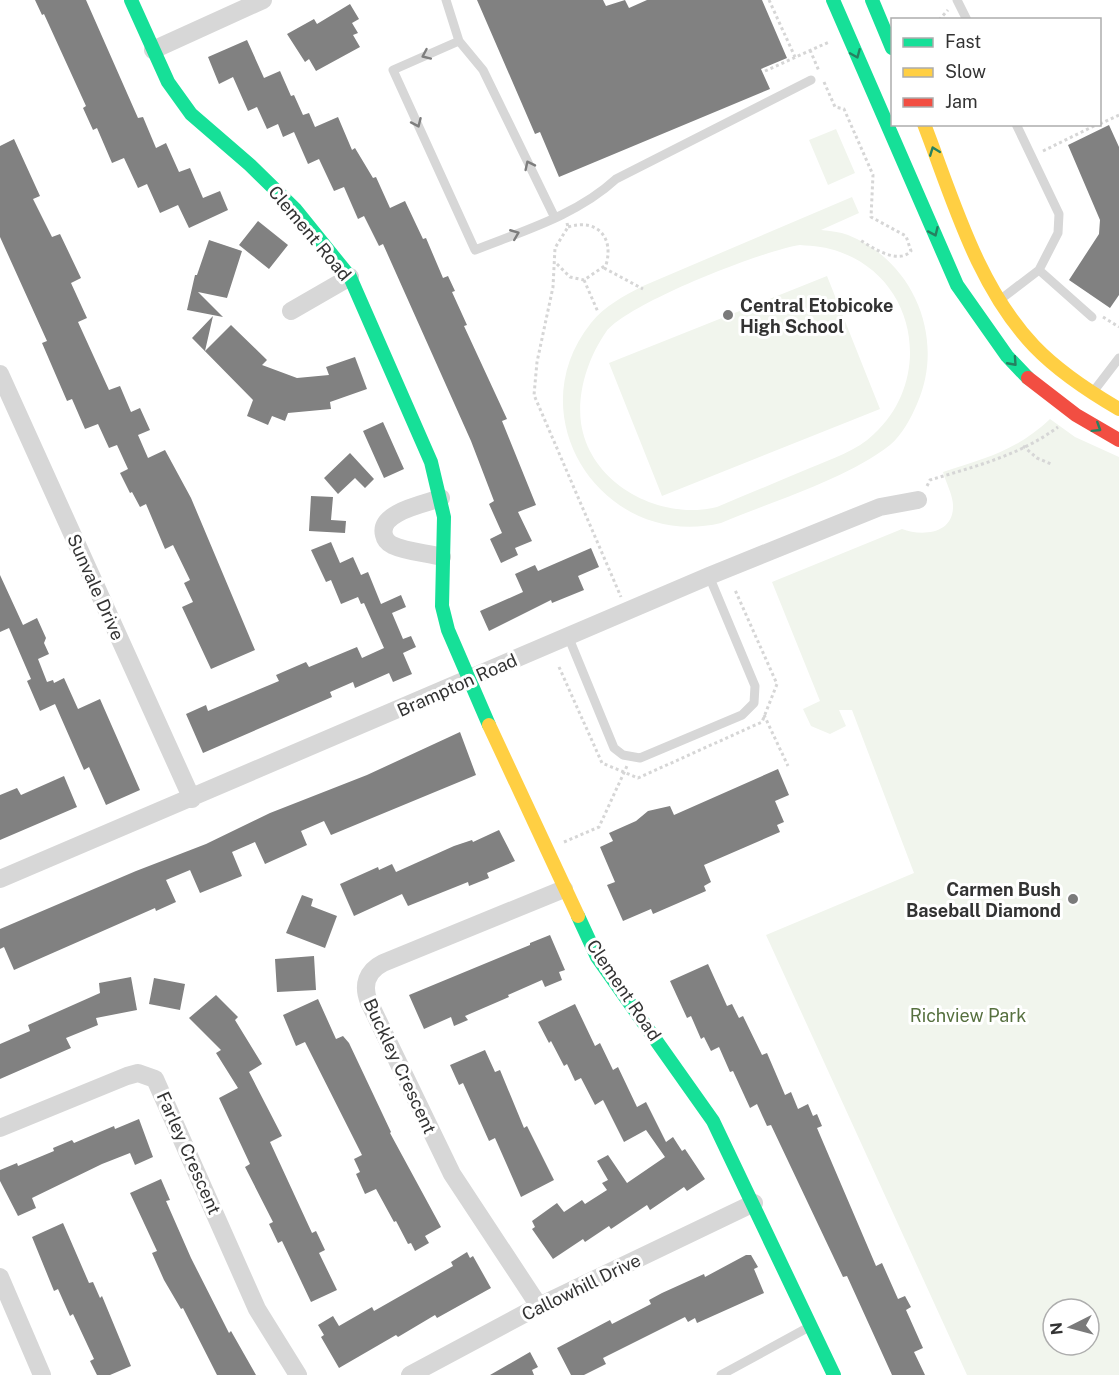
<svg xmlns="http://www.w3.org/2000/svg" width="1119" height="1375" font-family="'Public Sans',sans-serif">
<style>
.green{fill:#f1f5ed;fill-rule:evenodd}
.building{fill:#818181}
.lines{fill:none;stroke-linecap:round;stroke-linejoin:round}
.path{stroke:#d6d6d6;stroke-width:3;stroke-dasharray:3 3;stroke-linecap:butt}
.lane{stroke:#d7d7d7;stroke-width:9}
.street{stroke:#d7d7d7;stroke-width:18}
.fast{stroke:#16e098;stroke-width:14}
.slow{stroke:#ffcf43;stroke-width:14}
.jam{stroke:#f24e42;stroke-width:14}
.oneway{stroke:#268160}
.oneway2{stroke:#7d7d7d}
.poi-dot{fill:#7a7a7a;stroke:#fff;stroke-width:2}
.labels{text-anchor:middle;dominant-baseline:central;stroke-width:6;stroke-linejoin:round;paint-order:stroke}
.street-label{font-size:18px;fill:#333;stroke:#fff}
.poi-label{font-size:18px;font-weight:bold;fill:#333;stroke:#fff;text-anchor:start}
.park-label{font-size:18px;fill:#56703f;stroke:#fff}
</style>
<rect width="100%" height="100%" fill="#fff"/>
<path class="green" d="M836,129L855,173L828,185L809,140Z
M852,197L859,213L821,230C830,231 840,232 848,235C914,261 946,339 917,404C911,418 902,435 890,445C847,479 773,501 721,523C605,551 515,418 591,323C604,306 624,296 643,286ZM800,245C814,246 827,247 840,252C918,280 933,380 874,434C857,451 831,459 810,468C779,481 748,494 717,507C661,521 590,485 581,423C577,392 588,358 606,332C626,304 764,250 800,245Z
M827,276L880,409L662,496L609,363Z
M1050,419L1075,437L1119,457V1375H967L766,935L914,873L852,710H839L846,726L830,734L811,726L803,709L820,701L772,582L902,529C920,536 952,535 953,508C954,497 946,483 943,472C986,458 1016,451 1050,419ZM1053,1309H1089V1345H1053Z"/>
<path class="building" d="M35,0H86L138,118L143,117L156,148L166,143L179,172L190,168L203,198L220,191L228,210L189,228L178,205L160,213L147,184L138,188L124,158L112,163L97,128L93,130L83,108L86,106L44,14L42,15Z
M477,0H603L606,6L625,0L629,8L647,0H762L787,58L761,69L770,89L559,177L540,132L535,134Z
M350,4L359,19L352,23L358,33L353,35L360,47L316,71L309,59L305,62L287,34L314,19L317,24Z
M247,40L264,78L280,71L291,96L294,95L303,115L309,113L315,127L338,117L352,150L355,148L373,178L376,177L390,208L405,201L423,239L426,238L443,278L448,276L455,291L452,292L467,325L464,326L507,419L502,421L536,505L518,512L532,541L515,548L518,555L501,563L490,539L502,533L489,504L494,501L471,441L383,244L379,246L364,216L358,219L344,187L334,191L319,159L308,164L294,132L283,137L278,124L267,129L257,107L248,111L233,77L219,84L208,57Z
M1109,125L1119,147V295L1110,308L1069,280L1099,234L1100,220L1068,145Z
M14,139L40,196L33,199L52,237L60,234L81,278L71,283L87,318L78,322L109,390L120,386L131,412L140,408L150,430L138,435L148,458L165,450L191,498L255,650L211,669L182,607L193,602L184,583L190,580L173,545L165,549L146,504L140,507L132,492L130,493L120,473L128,469L117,445L109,448L98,424L85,429L72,399L67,401L42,343L47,341L0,237V146Z
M258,221L288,245L269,269L239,245Z
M209,240L242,251L227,298L198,292L223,317L187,310L195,275H197Z
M213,316L205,351L231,325L267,360L262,365L297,378L329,375L326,367L355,357L367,389L330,402L331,409L288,413L285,421L272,416L268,425L247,416L253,400L192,338Z
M383,422L404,469L384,478L363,431Z
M350,453L374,479L365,488L355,478L338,494L324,478Z
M311,496L333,497L331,520L346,521L345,533L309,531Z
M331,542L340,563L353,557L361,575L368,572L381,604L401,595L406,607L392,613L403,639L411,636L416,647L403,653L412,674L393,682L389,673L355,688L353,682L330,692L332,697L203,753L186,714L206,705L208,711L279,681L276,675L306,662L309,667L357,647L362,658L384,648L364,603L361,604L358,597L341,604L331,580L326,582L311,550Z
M591,548L599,567L578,576L584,590L552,603L551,600L489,631L480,611L523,592L515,574L535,565L538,571Z
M0,575L23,625L37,618L46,638L44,643L49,654L38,659L47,682L53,680L54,683L64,678L78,709L100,699L140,790L106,805L89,767L84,770L55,704L40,711L27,681L31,679L9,628L0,632Z
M460,732L476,775L331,835L324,821L301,831L307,845L265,864L255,842L232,852L242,876L200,893L190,870L166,880L176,902L156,911L155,908L14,970L4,947L0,949V929L136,871L206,844L270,813L367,775Z
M778,769L789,795L775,801L784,822L777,825L780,832L704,865L711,882L704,886L706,891L653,914L651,909L623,921L607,885L615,882L600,847L613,841L609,833L636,821L648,811L670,806L674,815Z
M64,776L77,807L0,840V795L17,788L21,795Z
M499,830L515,861L487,873L489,878L469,886L468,882L408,906L402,894L354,916L340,884L378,867L379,870L392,864L396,872L454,846L472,840L473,842Z
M302,895L313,899L311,906L337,916L325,948L286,933Z
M550,935L565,970L559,972L562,980L545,987L542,980L508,995L509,997L465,1016L468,1020L454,1026L451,1017L424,1029L409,995L530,945V943Z
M314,956L316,990L277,992L275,959Z
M708,964L727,1006L732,1004L739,1018L743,1016L762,1055L767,1053L785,1095L791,1092L798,1109L808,1104L813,1116L817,1114L822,1126L817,1128L876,1266L882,1263L898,1299L905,1296L911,1307L906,1310L923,1348L914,1352L925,1375H892L847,1276L843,1277L771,1125L767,1126L757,1104L750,1108L733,1071L730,1072L719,1047L711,1051L704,1037L701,1039L691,1016L687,1018L670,981Z
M131,977L137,1010L96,1018L98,1025L66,1038L71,1048L0,1079V1044L30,1031L28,1025L100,993L99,983Z
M154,978L185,984L180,1010L149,1004Z
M216,995L238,1017L235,1020L262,1064L249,1072L282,1136L270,1142L312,1233L316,1231L325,1250L319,1253L337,1290L311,1302L282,1241L278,1243L269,1224L273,1222L245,1167L250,1164L219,1098L238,1088L216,1053L221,1050L189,1018Z
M318,999L336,1039L343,1036L349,1043L391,1132L390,1133L441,1227L425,1236L429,1243L415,1251L411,1243L408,1244L396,1221L394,1222L376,1189L365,1194L356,1174L360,1172L354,1159L362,1155L305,1042L296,1046L283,1015Z
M575,1004L595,1046L600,1043L613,1070L618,1067L637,1107L646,1102L666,1142L673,1137L682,1151L685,1149L705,1179L687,1191L684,1187L650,1210L647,1205L611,1229L609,1226L585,1242L583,1239L553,1259L532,1229L535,1227L532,1221L557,1203L564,1212L582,1200L585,1204L607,1190L602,1183L608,1180L597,1161L608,1155L627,1183L665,1157L646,1130L624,1142L603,1100L595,1105L581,1078L575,1081L567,1064L564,1066L551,1041L549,1043L538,1022Z
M485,1050L495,1072L500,1070L524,1128L527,1126L554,1180L521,1197L495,1138L489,1141L463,1083L459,1085L450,1065Z
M139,1119L153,1157L135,1165L130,1153L102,1164L32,1198L36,1208L18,1216L0,1181V1170L17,1163L18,1166L54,1151L53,1148L72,1140L74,1143L114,1126L115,1129Z
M161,1179L170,1200L166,1201L191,1258L229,1333L231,1331L256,1375H217L183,1308L181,1309L164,1280L152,1253L157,1251L130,1193Z
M63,1223L89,1283L93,1282L100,1298L102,1296L131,1366L110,1375H97L90,1361L94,1359L73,1314L70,1316L58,1289L54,1291L32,1237Z
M467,1252L470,1258L473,1256L491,1288L437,1318L435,1315L398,1337L396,1335L339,1368L321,1337L324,1335L318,1325L333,1316L339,1326L372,1307L374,1311L453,1266L451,1262Z
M746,1255H751L758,1267L754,1269L764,1293L697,1323L695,1318L688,1322L685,1317L603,1358L606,1364L584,1375H571L557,1348L610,1320L612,1324L651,1304L649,1300L662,1293L704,1274L705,1277Z
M530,1352L538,1367L532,1370L534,1375H490Z"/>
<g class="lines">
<path class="path" d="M769,0L795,57
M939,20L948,10
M810,50L819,71
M765,71L829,42
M824,82L835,107L844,109L873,175L871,217L906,236L911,251C898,265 873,248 860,240
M1100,124L1119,115
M1043,151L1098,124
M567,223L568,227L555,248L553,287L537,362L534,395L621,597
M557,264L570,277L584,280L606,265C614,238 598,218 568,227
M604,268L643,289
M584,280L598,312
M1103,317L1119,327
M1023,446L1037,458L1051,464
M927,486L930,480C973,467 1021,455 1058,427
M559,667L602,763L638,778L762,722L777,684L735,590
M764,715L788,766
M564,842L599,827L627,766"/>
<path class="lane" d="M446,0L459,41L483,70L555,218
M957,0L967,20
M459,41L393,70L475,250C523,231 577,215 616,179L811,80
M1039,270L1092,317
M1001,299L1039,270L1058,233L1059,214L1016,124
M1093,392L1119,358
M568,636L614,748L623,755L640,758L742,715L754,703L755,686L709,576
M721,1375L809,1327"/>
<path class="street" d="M153,50L263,0
M291,311L350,277
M0,374L192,799
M441,498C425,504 378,512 384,535C385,540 388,543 392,545C407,552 427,553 442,557
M0,879L709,576L880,507L918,500
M0,1128L127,1076L138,1073L155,1079L257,1309L298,1375
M0,1277L42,1375
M539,1306L452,1174L369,1002C362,985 367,971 383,963L564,889
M410,1375L539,1306L754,1203"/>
<path class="fast" d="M131,0L168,82L191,114L250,165L295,209L350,277L431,462L444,517L442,606L448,630L489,725
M833,0L957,285L1007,356L1028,378
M872,0L892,48
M578,916L597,957L713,1121L834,1375"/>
<path class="slow" d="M924,124C953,199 977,286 1034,346C1059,372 1088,391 1119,409
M489,725L578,916"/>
<path class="jam" d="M1028,378L1076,415L1119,440"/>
</g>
<defs><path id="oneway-chevron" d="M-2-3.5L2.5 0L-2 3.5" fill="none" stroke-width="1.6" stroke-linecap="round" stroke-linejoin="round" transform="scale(1.5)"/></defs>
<g class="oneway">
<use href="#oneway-chevron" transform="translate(856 54) rotate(67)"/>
<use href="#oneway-chevron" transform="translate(934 151) rotate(-111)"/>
<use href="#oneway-chevron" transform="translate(934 232) rotate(66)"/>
<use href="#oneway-chevron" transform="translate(1013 362) rotate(48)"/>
<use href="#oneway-chevron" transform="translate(1097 428) rotate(32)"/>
</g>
<g class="oneway2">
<use href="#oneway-chevron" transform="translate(426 55) rotate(156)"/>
<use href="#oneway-chevron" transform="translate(417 123) rotate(66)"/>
<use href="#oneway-chevron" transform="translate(529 165) rotate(-116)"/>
<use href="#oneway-chevron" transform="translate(515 234) rotate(-22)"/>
</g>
<g class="poi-dot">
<circle cx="728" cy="315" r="6"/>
<circle cx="1073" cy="899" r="6"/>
</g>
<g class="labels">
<g class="street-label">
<text transform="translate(310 233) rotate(50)">Clement Road</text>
<text transform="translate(96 587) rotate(66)">Sunvale Drive</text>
<text transform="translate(457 685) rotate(-24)">Brampton Road</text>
<text transform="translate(624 990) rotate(56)">Clement Road</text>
<text transform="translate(400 1066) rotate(65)">Buckley Crescent</text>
<text transform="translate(189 1153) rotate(66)">Farley Crescent</text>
<text transform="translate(581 1287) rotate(-26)">Callowhill Drive</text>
</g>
<g class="poi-label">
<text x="740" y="305">Central Etobicoke<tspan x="740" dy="21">High School</tspan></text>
<text x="1061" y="889" text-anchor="end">Carmen Bush<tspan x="1061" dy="21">Baseball Diamond</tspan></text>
</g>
<g class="park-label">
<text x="968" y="1015">Richview Park</text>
</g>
</g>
<rect x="891" y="18" width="210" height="108" fill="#ffffff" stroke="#adadad" stroke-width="1.5"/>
<rect x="903" y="38" width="30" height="9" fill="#16e098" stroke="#adadad" stroke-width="1.5"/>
<text x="945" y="48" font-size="18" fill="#333333">Fast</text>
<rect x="903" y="68" width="30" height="9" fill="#ffcf43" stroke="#adadad" stroke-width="1.5"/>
<text x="945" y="78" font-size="18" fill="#333333">Slow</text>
<rect x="903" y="98" width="30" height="9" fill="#f24e42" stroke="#adadad" stroke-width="1.5"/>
<text x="945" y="108" font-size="18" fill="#333333">Jam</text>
<g transform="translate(1071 1327) rotate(264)"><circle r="28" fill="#ffffff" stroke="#adadad" stroke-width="1.5"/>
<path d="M0-4.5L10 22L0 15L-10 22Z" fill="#7a7a7a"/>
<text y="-9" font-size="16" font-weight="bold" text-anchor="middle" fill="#333333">N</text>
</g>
</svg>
